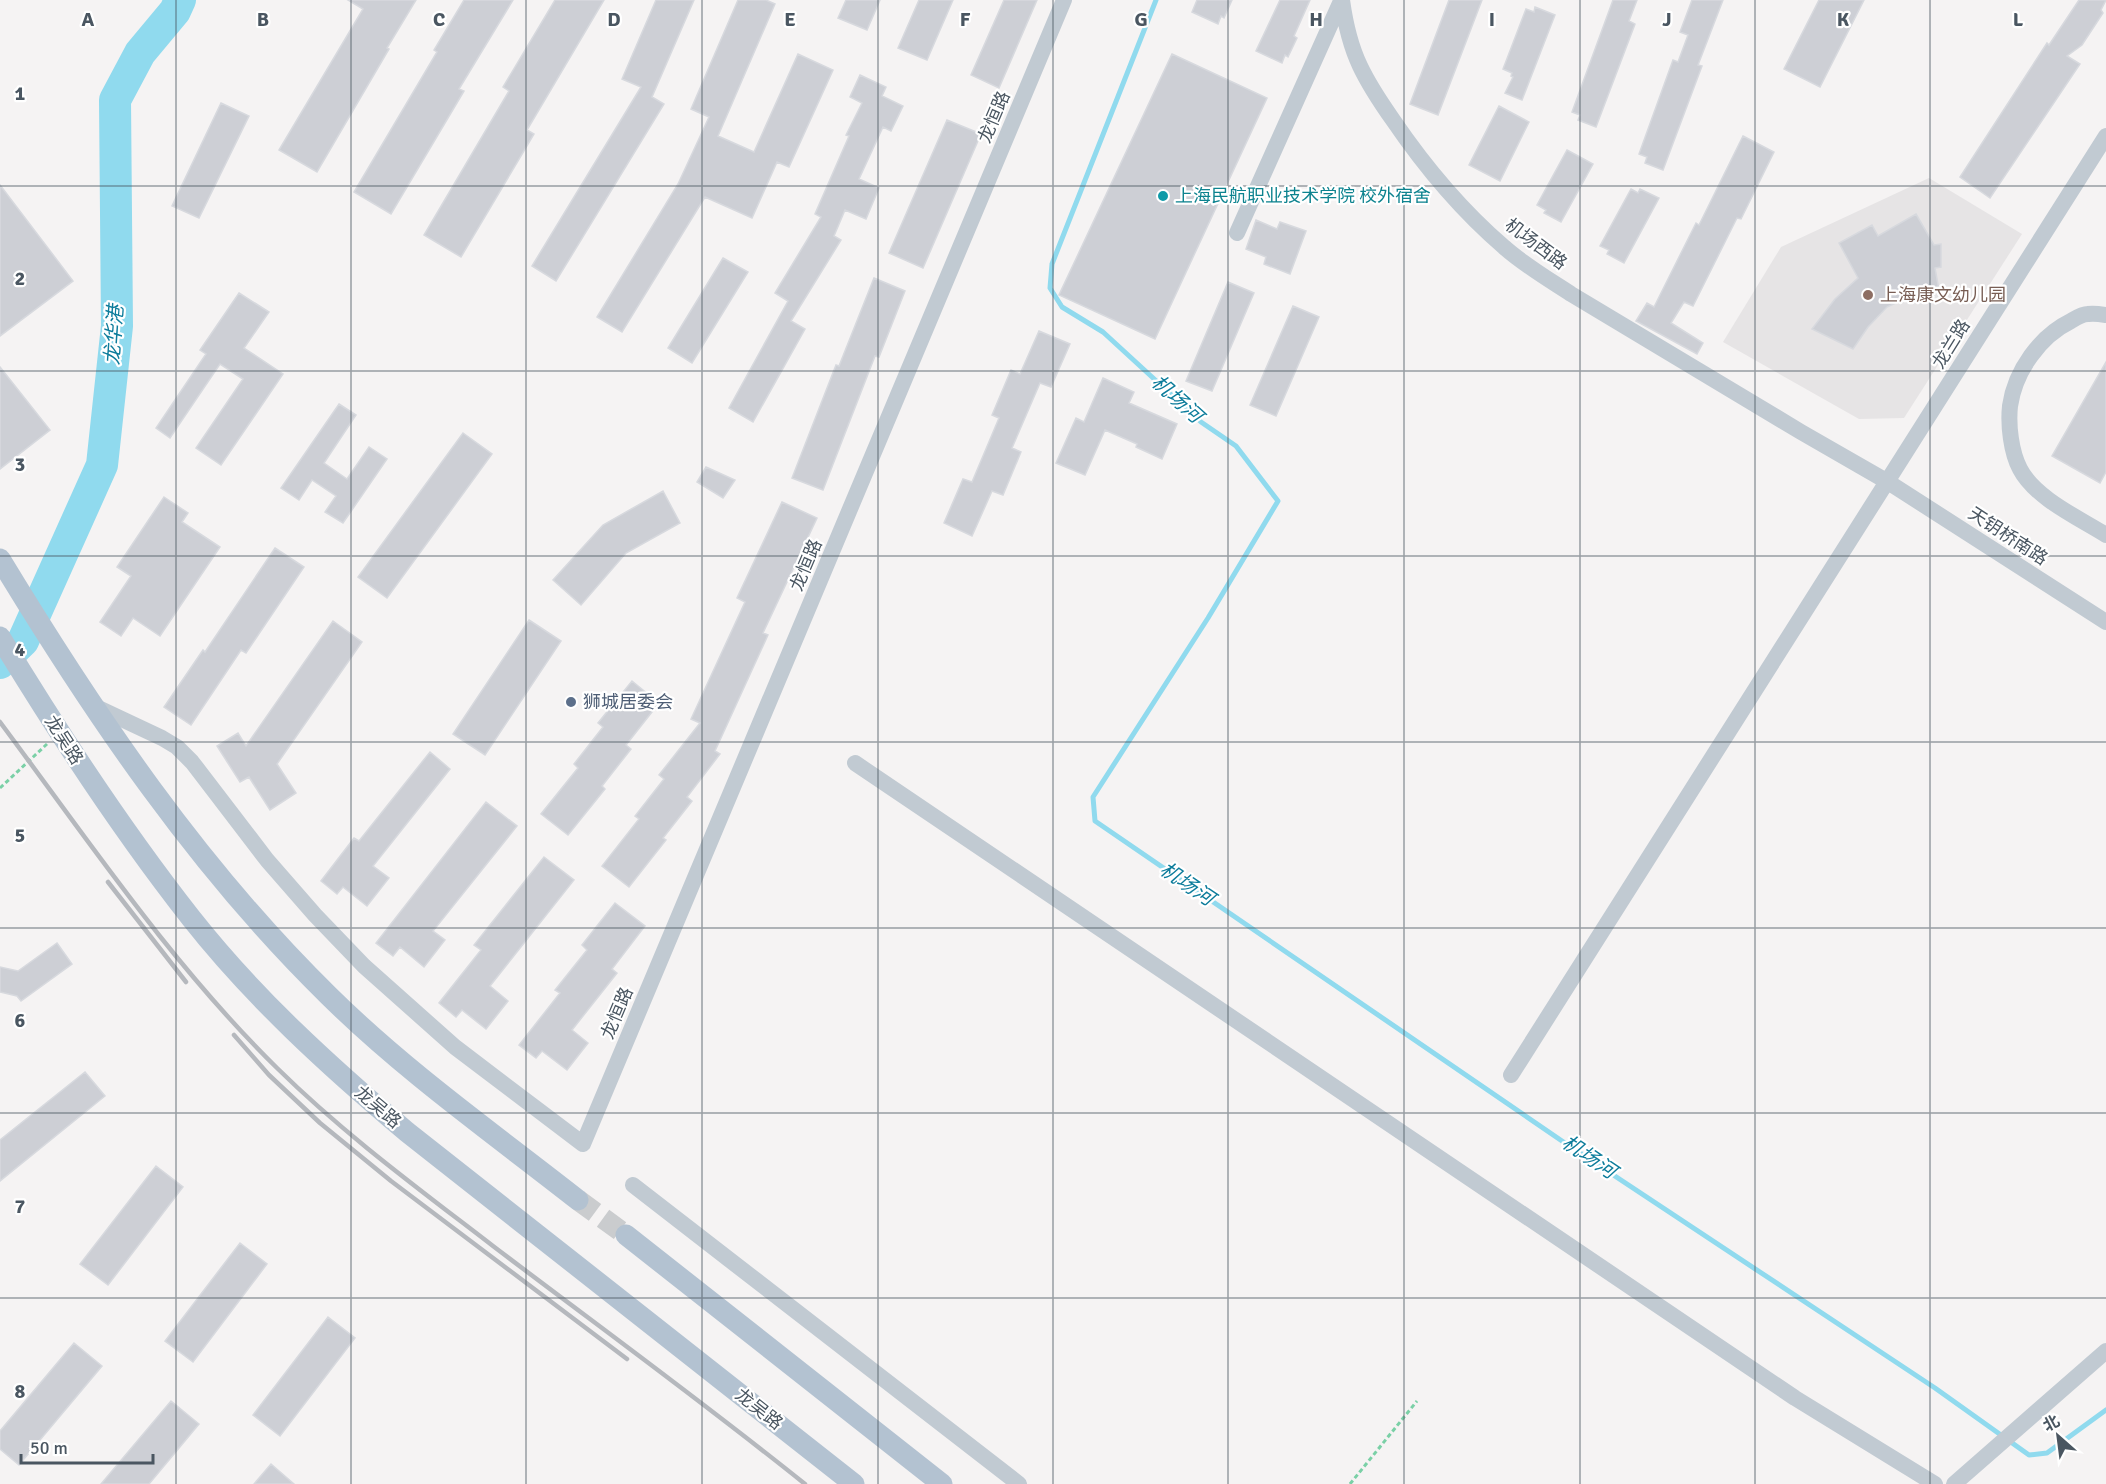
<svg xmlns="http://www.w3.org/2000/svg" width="2106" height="1484" font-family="Signika,'Noto Sans SC',sans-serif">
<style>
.education{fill:#e6e4e5}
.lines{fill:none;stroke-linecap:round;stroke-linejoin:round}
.stream{stroke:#90daee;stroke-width:5}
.river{stroke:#90daee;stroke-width:32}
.building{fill:#cdcfd5;stroke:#d7d9de;stroke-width:1.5}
.major-tunnel{stroke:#caccce;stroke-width:21;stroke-dasharray:21 10;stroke-linecap:butt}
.path{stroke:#7ad0a6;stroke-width:3;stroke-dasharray:4.5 3;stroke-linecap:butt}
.minor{stroke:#c1cad2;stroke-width:16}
.major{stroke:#b3c2d1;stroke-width:21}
.rail{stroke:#b5b8bd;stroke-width:4.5}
.grid{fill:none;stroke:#4a5661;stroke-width:1.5;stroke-opacity:0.55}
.culture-dot{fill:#0f9aa8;stroke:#fff;stroke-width:2}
.education-dot{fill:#8d6e63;stroke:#fff;stroke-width:2}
.service-dot{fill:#5c6f8a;stroke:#fff;stroke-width:2}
.labels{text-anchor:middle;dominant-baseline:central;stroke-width:4.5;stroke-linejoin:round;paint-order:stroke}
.street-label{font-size:18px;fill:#4a5661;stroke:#fff}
.culture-label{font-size:18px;fill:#0d838f;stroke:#fff;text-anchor:start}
.education-label{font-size:18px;fill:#785e54;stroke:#fff;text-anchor:start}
.service-label{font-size:18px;fill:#4e5e75;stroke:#fff;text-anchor:start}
.water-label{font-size:20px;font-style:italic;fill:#0c7c9b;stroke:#fff}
.grid-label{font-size:20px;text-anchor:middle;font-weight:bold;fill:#4a5661;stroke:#fff;stroke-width:4.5;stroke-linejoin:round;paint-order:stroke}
</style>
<rect width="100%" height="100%" fill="#f5f3f3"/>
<path class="education" d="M1929,178L2022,234L1904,418L1859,419L1723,342L1781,247Z"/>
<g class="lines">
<path class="stream" d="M1156,0L1052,264L1050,288L1062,307L1103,332L1201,422L1236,446L1278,501L1208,618L1093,797L1095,821L1562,1141L1935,1388L2029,1455L2047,1453L2106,1410"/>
<path class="river" d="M0,663L23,641L102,465L117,326L115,100L140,53L175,11L180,0"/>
</g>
<path class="building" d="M348,0H416L387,48L389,49L317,172L279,150L363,9Z
M464,0H513L459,89L464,91L391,214L354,192L437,52L434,50Z
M555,0H604L527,130L534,134L461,257L424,235L509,91L503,87Z
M656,0H694L652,97L664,104L556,281L532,266L641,87L622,79Z
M738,0H766L775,4L718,136L754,152L798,54L833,70L789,167L777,162L752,218L705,197L622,332L597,317L678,184L709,117L691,109Z
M846,0H880L867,30L838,18Z
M919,0H953L927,60L898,48Z
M1004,0H1037L999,88L971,75Z
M1197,0H1232L1224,18L1221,16L1218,24L1192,12Z
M1280,0H1310L1294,36L1297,38L1288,57L1285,55L1282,63L1256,51Z
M1449,0H1482L1438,115L1410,104Z
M1613,0H1637L1629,21L1635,24L1596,127L1578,120L1580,115L1572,112Z
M1692,0H1723L1698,65L1702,66L1663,170L1645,163L1647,157L1639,154L1673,60L1678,62L1688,35L1680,32Z
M1819,0H1864L1820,87L1784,69Z
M2079,0H2106L2101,10L2103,13L2082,45L2067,56L2080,64L1990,198L1960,177L2047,43L2049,45Z
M1535,7L1555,15L1522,100L1505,93L1513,77L1511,76L1512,73L1503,69L1526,9L1534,12Z
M1172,54L1267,98L1155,339L1059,295Z
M860,75L886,87L882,96L903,106L891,131L883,127L859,179L879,188L866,219L845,210L834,236L841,240L791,321L805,329L753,422L729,408L788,301L775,293L821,217L815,214L849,136L846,135L862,103L850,97Z
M221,103L249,116L199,218L172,206Z
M1499,106L1529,122L1500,181L1469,165Z
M947,120L981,134L923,268L889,253Z
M1743,136L1774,152L1741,219L1737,218L1693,306L1684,302L1671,323L1703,343L1697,354L1636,321L1647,303L1654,307L1696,223L1699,225Z
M1567,150L1593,164L1561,222L1544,213L1546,210L1537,205Z
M0,185L73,281L0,336Z
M1631,189L1638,193L1640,189L1659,198L1624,263L1607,254L1609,250L1600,246Z
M1916,214L1934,245L1941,244V267L1935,268L1939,290L1919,292L1887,307L1868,327L1853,349L1812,329L1835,299L1858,278L1839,243L1872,225L1878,236Z
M1256,220L1277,229L1280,222L1306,231L1290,274L1264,264L1266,257L1246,249Z
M723,258L748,272L692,363L668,348Z
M874,278L905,291L879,357L875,356L823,490L792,478L836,365L839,366Z
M1228,282L1254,293L1212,391L1186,381Z
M239,293L269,312L244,348L283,374L221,465L196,448L243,379L220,364L170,438L156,428L206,354L200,350Z
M1293,306L1319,317L1276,416L1250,405Z
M1039,331L1070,344L1051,387L1040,383L1012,448L1021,452L1003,495L992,491L972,536L944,523L963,479L972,482L999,418L992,415L1011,370L1020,374Z
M2106,362V472L2100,483L2052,456Z
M0,367L50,430L0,469Z
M1103,378L1134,392L1129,403L1177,424L1162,459L1136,447L1137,444L1105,430L1085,475L1056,463L1076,418L1084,422Z
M339,404L356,415L324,463L347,479L369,447L387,459L343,523L325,512L336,496L312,480L299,500L281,488Z
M463,433L492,454L387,598L358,577Z
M706,467L735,480L723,498L697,482Z
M663,491L680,523L626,553L581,605L553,580L603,525Z
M164,497L188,513L182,522L220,547L160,636L133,618L121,636L100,622L131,576L117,567Z
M782,502L817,518L763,633L768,635L715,751L720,754L687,797L692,801L663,838L666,840L629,887L602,866L639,819L635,816L664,779L659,775L700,723L691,719L745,602L737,598Z
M275,548L304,567L246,653L241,650L191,725L164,707L203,650L205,652Z
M529,620L561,641L485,755L453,734Z
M333,621L362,642L277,764L296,793L270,810L249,777L240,782L217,746L238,733L246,746Z
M632,681L659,703L626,745L631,749L602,786L605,789L568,835L541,814L578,768L574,764L603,727L598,723Z
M430,752L450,769L373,866L389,878L367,906L343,887L337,894L321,881L354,838L359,841Z
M486,802L517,826L433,931L445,940L424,967L400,947L393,956L376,943Z
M544,857L574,880L490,986L508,1001L486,1029L462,1010L456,1017L439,1003L481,950L474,945Z
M615,903L645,926L612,969L617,973L572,1030L588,1043L567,1070L542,1051L536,1058L519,1045L560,993L555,990L587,950L582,945Z
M57,943L72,964L21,1001L17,996L0,992V967L18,971Z
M85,1072L105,1096L0,1181V1140Z
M156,1166L183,1187L108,1285L80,1264Z
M240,1243L267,1264L193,1362L165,1341Z
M328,1317L355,1338L280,1436L253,1415Z
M74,1343L102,1366L19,1465L0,1449V1431Z
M171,1401L199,1424L149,1484H101Z
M271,1464L294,1484H254Z"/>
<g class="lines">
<path class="major-tunnel" d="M578,1200L626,1235"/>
<path class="path" d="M0,788L47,744
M1350,1484L1417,1401"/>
<path class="minor" d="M1342,0C1345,22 1350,45 1360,66C1369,85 1381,103 1393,120C1425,167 1461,210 1504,247C1524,265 1548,279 1571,294L1801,432L1888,482L2106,622
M1237,233L1341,1
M2106,315C2100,314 2094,313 2088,314C2082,314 2076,318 2071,321C2040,336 2015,371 2010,406C2008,425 2011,452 2020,469C2035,498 2079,518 2106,535
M94,706L162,738L177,747L192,762L267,860L315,915L364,966L455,1047L583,1144L1064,0
M855,763L1795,1398L1935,1484
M1511,1075L2106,136
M633,1185L1019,1484
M1954,1484L2106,1351"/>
<path class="major" d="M0,559C94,714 198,868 329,996C405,1071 494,1134 578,1200
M0,637C59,734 121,829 191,918C254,998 330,1067 407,1132L854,1484
M626,1235L942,1484"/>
<path class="rail" d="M0,722C88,840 172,965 277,1068C344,1134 419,1189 493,1246C597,1325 703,1402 805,1484
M108,882L186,982
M234,1035L269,1075L320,1123L391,1181L627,1359"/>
</g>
<path class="grid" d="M176,0V1484M351,0V1484M526,0V1484M702,0V1484M878,0V1484M1053,0V1484M1228,0V1484M1404,0V1484M1580,0V1484M1755,0V1484M1930,0V1484M0,186H2106M0,371H2106M0,556H2106M0,742H2106M0,928H2106M0,1113H2106M0,1298H2106"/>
<circle class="culture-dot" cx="1163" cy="196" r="6"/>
<circle class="education-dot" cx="1868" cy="295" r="6"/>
<circle class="service-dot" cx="571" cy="702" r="6"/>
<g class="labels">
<g class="street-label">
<text transform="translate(994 117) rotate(-67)">龙恒路</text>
<text transform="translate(1536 244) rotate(37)">机场西路</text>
<text transform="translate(1951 344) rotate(-58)">龙兰路</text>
<text transform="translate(2008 536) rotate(33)">天钥桥南路</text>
<text transform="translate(806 565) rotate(-67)">龙恒路</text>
<text transform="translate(64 740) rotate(57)">龙吴路</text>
<text transform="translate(617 1013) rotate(-67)">龙恒路</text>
<text transform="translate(378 1107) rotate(40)">龙吴路</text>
<text transform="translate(759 1409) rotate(38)">龙吴路</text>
</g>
<g class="culture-label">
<text x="1175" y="196">上海民航职业技术学院 校外宿舍</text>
</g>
<g class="education-label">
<text x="1880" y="295">上海康文幼儿园</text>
</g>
<g class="service-label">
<text x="583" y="702">狮城居委会</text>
</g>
<g class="water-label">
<text transform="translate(114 335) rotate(-86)">龙华港</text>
<text transform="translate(1177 399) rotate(42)">机场河</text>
<text transform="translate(1187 884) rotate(34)">机场河</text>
<text transform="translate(1589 1157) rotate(34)">机场河</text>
</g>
</g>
<g class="grid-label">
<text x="88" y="26">A</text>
<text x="263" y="26">B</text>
<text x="439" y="26">C</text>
<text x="614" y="26">D</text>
<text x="790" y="26">E</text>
<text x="965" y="26">F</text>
<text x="1141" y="26">G</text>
<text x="1316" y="26">H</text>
<text x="1492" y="26">I</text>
<text x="1667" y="26">J</text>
<text x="1843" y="26">K</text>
<text x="2018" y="26">L</text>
<text x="20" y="100">1</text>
<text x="20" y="285">2</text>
<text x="20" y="471">3</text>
<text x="20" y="656">4</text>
<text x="20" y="842">5</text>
<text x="20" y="1027">6</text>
<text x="20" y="1213">7</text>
<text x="20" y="1398">8</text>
</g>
<g transform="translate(2058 1436) rotate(332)" stroke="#ffffff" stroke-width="4.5" paint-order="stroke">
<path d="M0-4.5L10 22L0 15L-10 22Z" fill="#4a5661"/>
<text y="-9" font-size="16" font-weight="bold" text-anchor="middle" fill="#4a5661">北</text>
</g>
<path d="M21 1454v9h132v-9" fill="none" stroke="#4a5661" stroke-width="3"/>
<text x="30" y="1454" font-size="18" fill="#4a5661" stroke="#ffffff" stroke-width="4.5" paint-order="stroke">50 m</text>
</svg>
